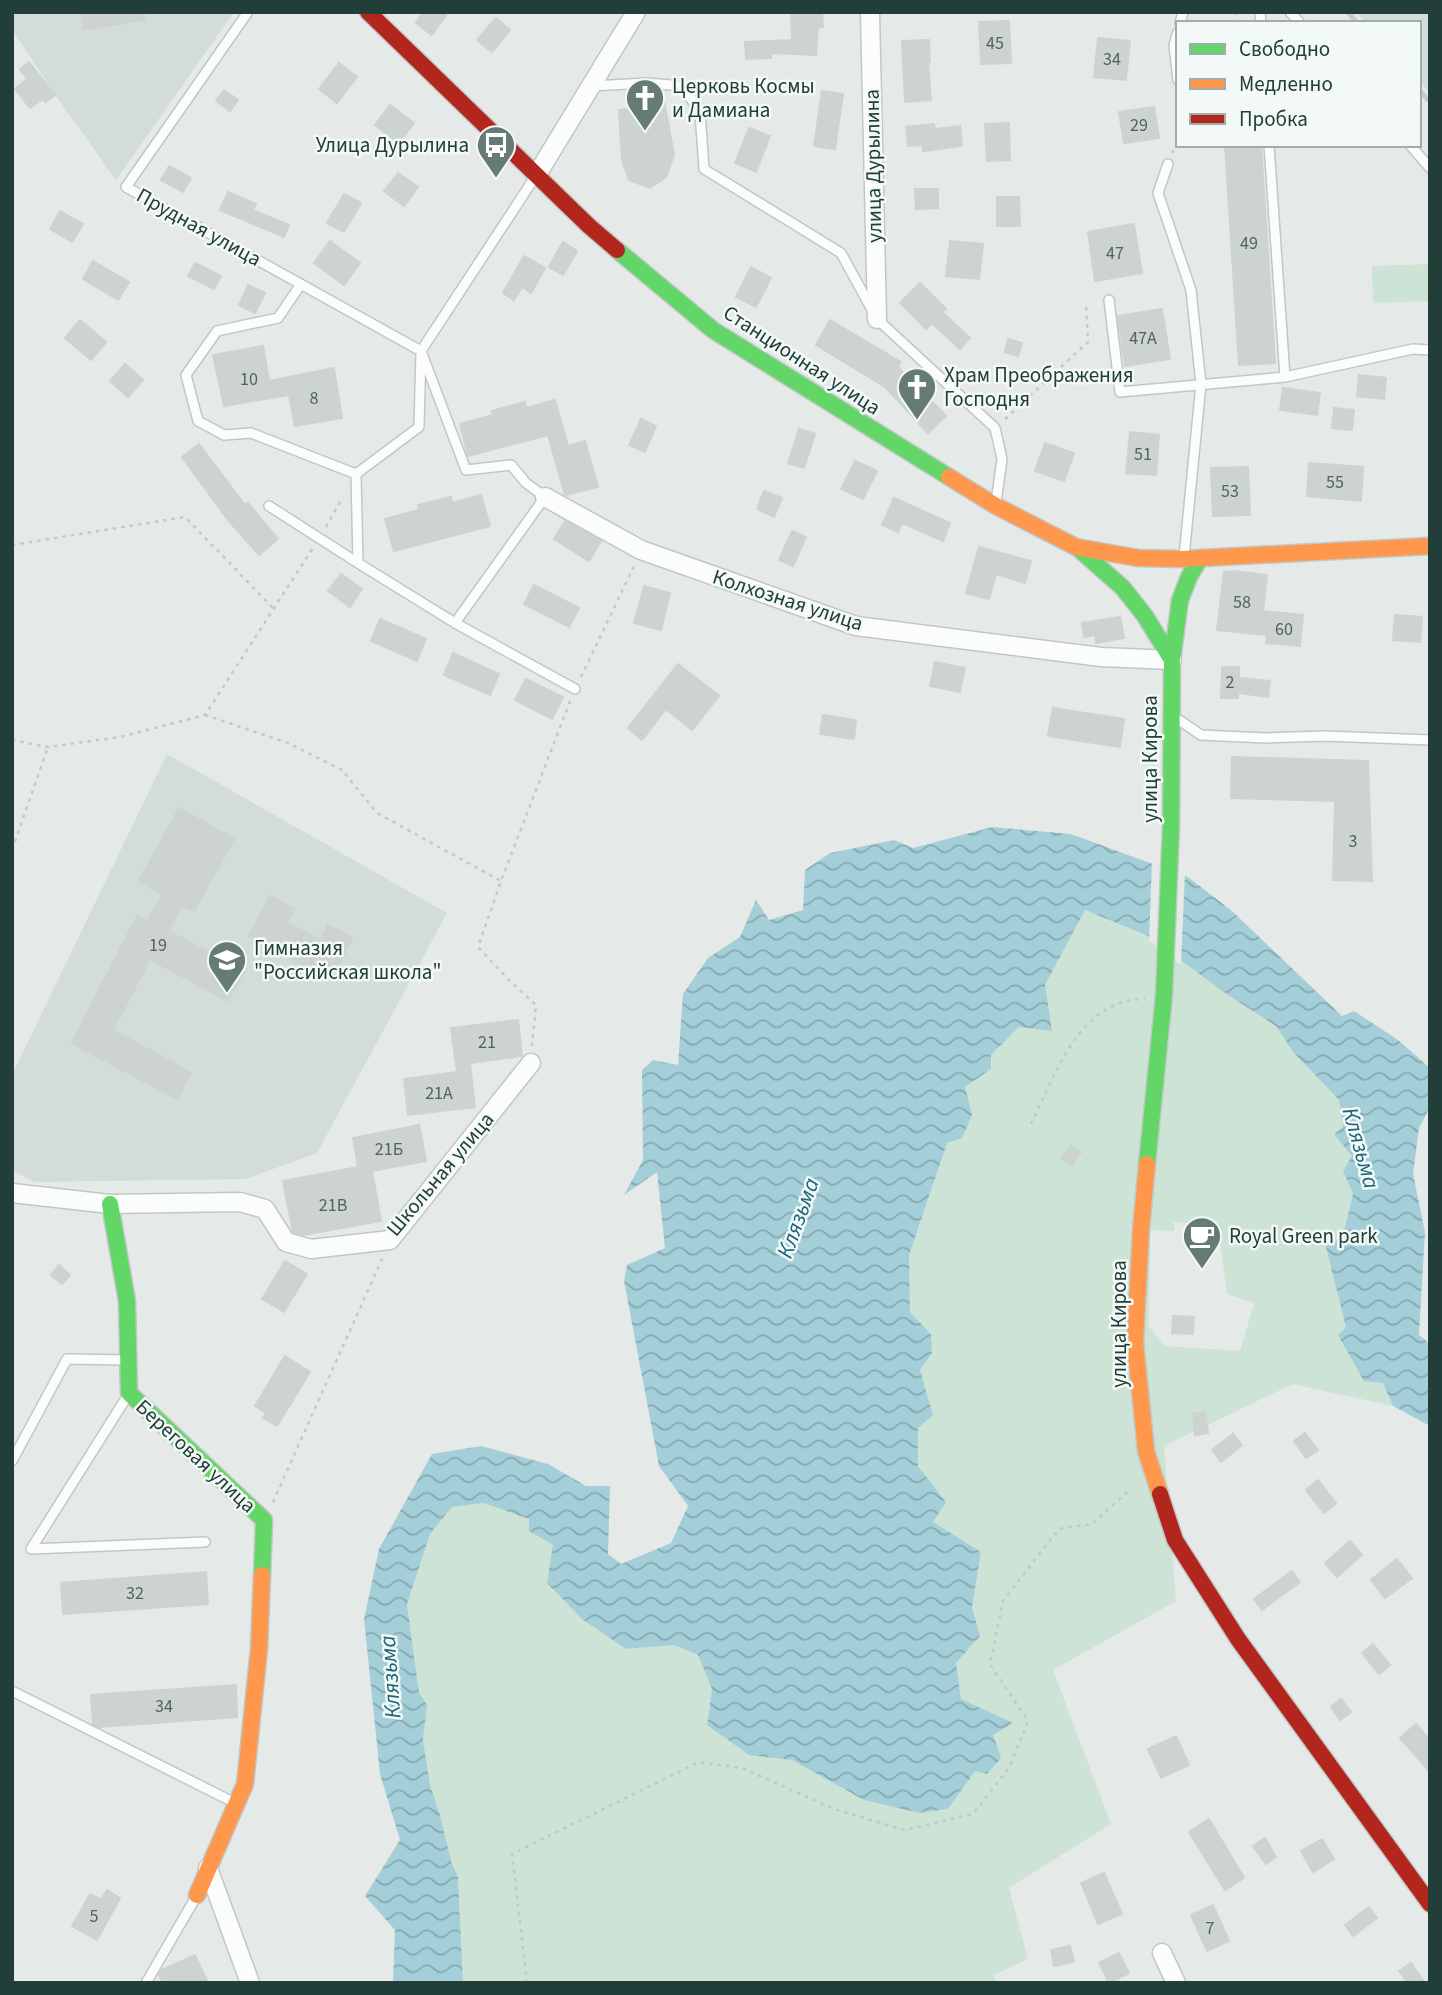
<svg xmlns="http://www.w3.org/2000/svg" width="1442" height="1995" font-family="'Source Sans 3',sans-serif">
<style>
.built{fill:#d2dcd8}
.grass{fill:#cde3d5;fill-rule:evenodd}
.water{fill:url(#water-waves)}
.pier{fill:#e5eae8}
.building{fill:#ccd3d1;stroke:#cdd3d1;stroke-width:2}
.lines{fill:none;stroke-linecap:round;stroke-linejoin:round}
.lane-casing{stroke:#c2c7c5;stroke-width:12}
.street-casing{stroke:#c2c7c5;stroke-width:21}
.fast-casing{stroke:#c0c8c5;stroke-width:19}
.slow-casing{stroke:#c0c8c5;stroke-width:19}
.jam-casing{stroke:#c0c8c5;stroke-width:19}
.path{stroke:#c1cac8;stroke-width:2.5;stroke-dasharray:3.5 5;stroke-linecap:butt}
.lane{stroke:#fbfcfc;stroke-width:9}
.street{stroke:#fbfcfc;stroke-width:18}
.fast{stroke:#63d668;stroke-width:16}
.slow{stroke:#ff974d;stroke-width:16}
.jam{stroke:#b3261e;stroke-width:16}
.rail{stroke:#c7cbca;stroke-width:5;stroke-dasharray:14 7;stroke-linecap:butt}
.labels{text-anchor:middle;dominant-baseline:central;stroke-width:5;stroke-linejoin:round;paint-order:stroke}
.number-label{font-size:18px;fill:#4d645f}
.poi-label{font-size:21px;fill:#213e38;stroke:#f3f9f6;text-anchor:start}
.street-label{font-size:21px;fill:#213e38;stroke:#f3f9f6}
.water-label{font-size:23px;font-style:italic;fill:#1a657c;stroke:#f3f9f6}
</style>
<defs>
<pattern id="water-waves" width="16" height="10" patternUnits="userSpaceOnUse" patternTransform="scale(1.75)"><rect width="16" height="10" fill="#a4cfd9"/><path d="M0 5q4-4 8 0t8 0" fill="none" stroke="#85a9b1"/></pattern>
</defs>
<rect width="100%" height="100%" fill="#e5eae8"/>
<path class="built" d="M12,12H234L116,180L56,96L12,29Z
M1356,12H1430V93L1419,81V23H1366Z
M167,754L447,913L317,1153L246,1179L35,1182L12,1170V1075Z"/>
<path class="grass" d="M1430,264V301L1373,303L1372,266Z
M1085,910L1146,935L1228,995L1276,1026L1293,1052L1339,1100L1343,1127L1352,1156L1343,1171L1353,1194L1345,1227L1334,1244L1324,1241L1346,1327L1383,1383L1393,1406L1293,1384L1164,1446L1176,1601L1053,1670L1111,1824L1009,1888L1028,1959L994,1975L996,1983H463L458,1877L451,1861L440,1815L430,1785L423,1740L427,1705L419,1692L407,1604L430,1534L452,1507L484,1503L529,1519L530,1531L553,1545L626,1649L674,1645L698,1655L712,1689L707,1725L749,1755L791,1759L864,1800L919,1813L948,1809L975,1770L961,1699L956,1663L980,1636L972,1607L981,1552L932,1522L946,1502L918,1466V1428L933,1415L920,1370L931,1334L910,1312L909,1255L964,1087L991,1069V1055L1019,1027L1045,985ZM1174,1222L1218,1226L1227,1294L1254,1303L1240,1351L1164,1346L1149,1327L1150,1230L1174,1231Z"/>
<path class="water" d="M992,827L1071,834L1188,877L1232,911L1342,1016L1354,1011L1398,1040L1430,1068V1107L1419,1128L1413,1174L1425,1232L1419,1335L1430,1344V1428L1428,1425L1393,1406L1383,1383L1364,1381L1338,1335L1346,1327L1324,1240L1334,1244L1345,1227L1353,1194L1343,1171L1352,1156L1334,1134L1343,1127L1339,1100L1293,1052L1276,1026L1228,995L1146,935L1085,910L1045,985L1052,1031L1019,1027L991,1055V1069L965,1087L972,1115L962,1138L947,1143L909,1255L910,1312L931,1334L932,1353L920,1370L933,1415L918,1428V1466L946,1502L933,1522L981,1552L972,1607L980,1636L956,1663L961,1699L1013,1723L993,1735L1001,1758L987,1774L975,1771L948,1809L919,1813L864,1800L792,1760L749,1755L707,1725L712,1689L698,1655L674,1645L626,1649L582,1619L547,1583L553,1545L529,1531V1519L484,1503L452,1507L430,1534L407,1604L419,1692L427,1705L423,1740L430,1785L440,1815L451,1861L458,1877L463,1983H393L395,1930L365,1896L400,1840L380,1774L364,1619L379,1549L432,1454L481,1446L548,1464L586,1486H610L608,1554L621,1564L671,1543L688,1506L659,1466L624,1281L627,1265L665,1248L657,1172L624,1195L643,1160L642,1070L653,1060L678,1065L683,994L708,958L740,937L756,900L769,920L803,910L805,870L830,853L894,840L913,848Z"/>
<path class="pier" d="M1152,860L1185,872L1181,965L1149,941Z"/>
<path class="building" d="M81,12H144V20L84,29Z
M423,12H448L432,35L416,23Z
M791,12H822L823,27H818L816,55L771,53V58L746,59L745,42L792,40Z
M496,18L510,30L492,52L477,40Z
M1009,21L1011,63L981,64L979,22Z
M1098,38L1130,41L1126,80L1094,77Z
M929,40L930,62H928L931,100L905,102L902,41Z
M29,62L55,95L45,102L43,99L30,108L15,89L27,79L20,69Z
M339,63L357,77L337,103L319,89Z
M224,90L238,100L230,111L216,101Z
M822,91L843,94L835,149L814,146Z
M664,101L674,155L666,177L650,188L629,180L622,160L619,110L640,107Z
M390,105L414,123L399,143L375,125Z
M1154,107L1159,138L1124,143L1119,112Z
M1009,123L1010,160L987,161L985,124Z
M934,124L935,129L960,126L962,146L923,151V145L908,146L906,127Z
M749,128L770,136L756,172L735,163Z
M1225,145H1261L1275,363L1239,365Z
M169,166L191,178L183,192L161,180Z
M398,173L418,187L404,206L384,191Z
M915,189H938V208L916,209Z
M228,192L256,204L253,210L289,225L284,237L220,210Z
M344,194L361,203L344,232L327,223Z
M997,197H1019L1020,226H997Z
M60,211L83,224L72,242L50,229Z
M1134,224L1142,273L1095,281L1088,232Z
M330,241L360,263L344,285L314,263Z
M950,241L983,244L979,279L946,276Z
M563,242L577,251L563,275L549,267Z
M524,256L545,268L531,293L522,287L514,300L503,293Z
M93,261L129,282L118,300L83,279Z
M195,263L221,276L214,289L188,276Z
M751,267L771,278L756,307L736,297Z
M920,283L946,309L942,312L970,338L960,349L932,323L926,329L900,303Z
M248,285L265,293L255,313L239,305Z
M1162,309L1170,359L1125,366L1118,316Z
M80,320L106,342L91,360L65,338Z
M830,320L901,362L898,367L946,416L928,433L885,387L816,345Z
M1008,339L1022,343L1018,356L1005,352Z
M263,346L269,381L334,368L342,418L295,426L289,395L224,406L213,355Z
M125,364L143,380L128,397L110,381Z
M1359,375L1386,378L1384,399L1357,396Z
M1283,388L1320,393L1317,415L1280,410Z
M555,400L568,446L585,441L598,487L565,495L548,435L468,456L460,424L493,415L492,411L525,402L526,408Z
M1334,408L1354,410L1352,430L1332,428Z
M641,419L656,426L645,452L629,445Z
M799,429L815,434L804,468L788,463Z
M1130,432L1159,435L1156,475L1126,473Z
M1045,443L1074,453L1064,481L1035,471Z
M199,444L245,505L248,503L278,539L259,555L228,520L182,457Z
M855,461L877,471L863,499L841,489Z
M1309,463L1363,467L1361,501L1307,496Z
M1248,467L1250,515L1213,516L1211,468Z
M764,491L782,498L774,517L757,509Z
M481,495L490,526L394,551L385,519L419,510L418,505L451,497L452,503Z
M894,498L950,523L943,541L902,523L898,532L882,525Z
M565,521L601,541L589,561L554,539Z
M792,531L806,537L793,566L779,560Z
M979,547L1031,561L1025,583L996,574L989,599L966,593Z
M1234,571L1267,575L1263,611L1303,615L1300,646L1266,643L1267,635L1217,630L1224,572Z
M341,574L362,589L350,607L328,591Z
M534,585L579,608L569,627L524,604Z
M644,586L670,593L661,630L634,623Z
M1395,615L1422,617L1420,642L1393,640Z
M1120,617L1124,638L1096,643L1095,635L1084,637L1082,623Z
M380,619L426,639L417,661L371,641Z
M453,653L499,674L490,695L444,675Z
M935,662L965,668L960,692L930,686Z
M678,664L719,696L692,730L666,709L642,740L628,728Z
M1222,667H1239V678L1270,681L1268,697L1238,693V698H1221Z
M526,679L563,697L552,719L515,700Z
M1053,708L1124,719L1120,747L1048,736Z
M823,715L856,720L854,739L820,734Z
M1232,757L1368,761L1372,881L1333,880L1335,801L1231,798Z
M179,808L234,839L194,911L182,906L168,931L244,972L228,1001L150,959L113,1030L191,1073L177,1099L72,1043L137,916L147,921L163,894L139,881Z
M270,896L294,909L287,923L320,940L328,925L352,938L331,981L249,936Z
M518,1020L522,1056L470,1063L475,1107L408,1115L404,1079L457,1072L451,1028Z
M419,1125L426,1161L372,1171L381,1221L303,1235L293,1232L283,1181L358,1167L353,1138Z
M1071,1145L1081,1152L1072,1165L1061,1158Z
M285,1261L307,1274L284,1312L262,1299Z
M59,1265L70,1275L62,1284L51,1275Z
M1173,1316L1194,1317L1193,1334L1172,1333Z
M285,1356L310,1372L277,1426L263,1418L266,1413L255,1406Z
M1205,1412L1208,1433L1195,1435L1193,1414Z
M1305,1433L1318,1450L1306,1458L1294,1441Z
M1233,1434L1242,1445L1221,1462L1212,1450Z
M1318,1480L1336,1503L1324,1513L1306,1490Z
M1350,1541L1362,1555L1337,1577L1325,1563Z
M1397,1559L1412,1578L1385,1598L1371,1580Z
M1292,1571L1300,1582L1262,1610L1254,1599Z
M206,1572L208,1604L63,1614L61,1583Z
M1373,1644L1390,1665L1379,1674L1362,1653Z
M236,1685L237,1717L99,1727L93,1724L91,1695Z
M1341,1699L1351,1712L1340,1720L1331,1707Z
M1416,1724L1430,1740V1772L1400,1738Z
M1176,1736L1189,1765L1161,1778L1148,1749Z
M1209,1819L1244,1878L1225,1890L1189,1832Z
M1265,1838L1276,1857L1266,1864L1253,1846Z
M1322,1839L1334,1859L1313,1872L1301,1851Z
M1104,1873L1122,1914L1098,1924L1081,1883Z
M107,1890L120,1898L97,1940L72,1926L90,1894L101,1900Z
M1213,1905L1229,1941L1207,1951L1191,1915Z
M1369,1907L1377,1918L1353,1936L1345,1925Z
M1070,1946L1074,1962L1054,1966L1051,1950Z
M1119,1953L1129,1973L1109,1983L1099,1963Z
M195,1955L208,1983H163L159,1975L162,1970Z
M1411,1963L1425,1983H1408L1399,1971Z"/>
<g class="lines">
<g class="lane-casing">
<path id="lane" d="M248,12L126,187L421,351L419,427L356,474
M1260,12L1261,23
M1290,12L1300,23
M1180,23L1183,12
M1178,32L1174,45L1178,80
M591,86L647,83L683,86L700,113L704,169L841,253L877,319L995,428L1002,459L996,502
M1269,145L1285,377
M1410,145L1430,168
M1168,164L1158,193L1191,290L1201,384L1184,557
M301,284L278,318L217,331L186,375L198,421L224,435L251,433L356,474L358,563L455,623L575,689
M1109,300L1120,392L1285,377L1413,349L1430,350
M269,506L358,563
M455,623L545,497L526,483L511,465L466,470L421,351L535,177
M1176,718L1201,735L1266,738L1325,736L1430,740
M128,1395L31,1549L205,1542
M12,1461L67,1359L126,1360
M12,1691L235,1803
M146,1983L196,1897"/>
</g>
<g class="street-casing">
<path id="street" d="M870,12L877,319
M536,176L636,12
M545,497L641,550L856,626L1101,657L1172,660
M12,1193L110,1204L240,1202L265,1209L286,1242L311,1249L390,1240L531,1063
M208,1868L250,1983
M1162,1953L1176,1983"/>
</g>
<g class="fast-casing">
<path id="fast" d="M617,250L713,330L949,477
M1079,549L1123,588L1145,616L1172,660
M1147,1164L1164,995L1171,827L1172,660L1180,600L1189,577L1200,558
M110,1204L127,1301L129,1393L264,1520L262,1575"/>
</g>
<g class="slow-casing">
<path id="slow" d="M949,477L996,506L1076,547L1138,558L1183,559L1430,546
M1147,1164L1141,1229L1135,1342L1146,1451L1160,1494
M197,1895L245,1784L259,1649L262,1575"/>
</g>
<g class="jam-casing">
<path id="jam" d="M368,12L589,226L617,250
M1160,1494L1175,1540L1238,1639L1430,1904"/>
</g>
<path class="path" d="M1233,23L1236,12
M1172,153L1178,140
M1005,419L1088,342L1086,303
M326,527L343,497
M12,545L185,517L274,609
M581,677L634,566
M205,715L288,743L342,770L377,813L501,881
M12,740L48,747L120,737L205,715L313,548
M12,850L48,747
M532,1046L536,1005L510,981L478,947L501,881L571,699
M1031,1124C1056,1074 1079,999 1145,999
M273,1502L382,1259
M527,1983L512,1854L699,1762L742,1768L834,1809L904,1830L973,1814L1009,1768L1028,1721L990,1664L1003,1601L1059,1529L1092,1524L1131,1489"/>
<use href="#lane" class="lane"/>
<use href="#street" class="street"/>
<use href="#fast" class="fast"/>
<use href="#slow" class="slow"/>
<use href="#jam" class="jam"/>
<path class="rail" d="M1348,12L1357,23
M1419,90L1430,102"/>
</g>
<defs>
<g id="church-pin" transform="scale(2.0125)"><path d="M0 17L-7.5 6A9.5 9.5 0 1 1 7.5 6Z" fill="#667a76" stroke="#f3f9f6"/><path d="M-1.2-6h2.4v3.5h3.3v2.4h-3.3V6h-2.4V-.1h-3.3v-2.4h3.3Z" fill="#fff"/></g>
<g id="bus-pin" transform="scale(2.0125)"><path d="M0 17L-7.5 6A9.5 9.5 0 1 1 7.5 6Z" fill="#667a76" stroke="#f3f9f6"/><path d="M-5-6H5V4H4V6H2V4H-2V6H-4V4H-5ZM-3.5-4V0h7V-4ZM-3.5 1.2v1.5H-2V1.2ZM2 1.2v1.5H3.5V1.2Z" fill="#fff"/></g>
<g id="school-pin" transform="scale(2.0125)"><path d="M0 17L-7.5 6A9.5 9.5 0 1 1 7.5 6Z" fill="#667a76" stroke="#f3f9f6"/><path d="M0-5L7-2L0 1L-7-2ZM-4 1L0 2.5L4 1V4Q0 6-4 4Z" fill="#fff"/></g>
<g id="cafe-pin" transform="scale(2.0125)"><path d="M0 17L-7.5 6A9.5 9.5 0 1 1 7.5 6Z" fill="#667a76" stroke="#f3f9f6"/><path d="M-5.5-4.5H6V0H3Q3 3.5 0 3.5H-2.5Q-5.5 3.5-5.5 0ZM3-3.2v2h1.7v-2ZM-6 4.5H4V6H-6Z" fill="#fff"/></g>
</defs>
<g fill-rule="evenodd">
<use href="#church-pin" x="645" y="98"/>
<use href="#bus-pin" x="496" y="145"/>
<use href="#church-pin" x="917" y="387"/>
<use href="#school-pin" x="227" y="960"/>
<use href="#cafe-pin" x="1202" y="1236"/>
</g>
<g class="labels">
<g class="number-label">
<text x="995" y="43">45</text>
<text x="1112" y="59">34</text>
<text x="1139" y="125">29</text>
<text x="1249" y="243">49</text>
<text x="1115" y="253">47</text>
<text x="1143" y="338">47А</text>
<text x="249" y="379">10</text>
<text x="314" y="398">8</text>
<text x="1143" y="454">51</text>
<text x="1335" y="482">55</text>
<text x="1230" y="491">53</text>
<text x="1242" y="602">58</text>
<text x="1284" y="629">60</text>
<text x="1230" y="682">2</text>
<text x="1353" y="841">3</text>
<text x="158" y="945">19</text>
<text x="487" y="1042">21</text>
<text x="439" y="1093">21А</text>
<text x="389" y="1149">21Б</text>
<text x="333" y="1205">21В</text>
<text x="135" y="1593">32</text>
<text x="164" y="1706">34</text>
<text x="94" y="1916">5</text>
<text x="1210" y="1928">7</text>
</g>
<g class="poi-label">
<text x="672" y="86">Церковь Космы<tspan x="672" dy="24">и Дамиана</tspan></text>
<text x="469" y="145" text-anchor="end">Улица Дурылина</text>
<text x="944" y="375">Храм Преображения<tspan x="944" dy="24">Господня</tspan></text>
<text x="254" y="948">Гимназия<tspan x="254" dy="24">"Российская школа"</tspan></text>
<text x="1229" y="1236">Royal Green park</text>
</g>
<g class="street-label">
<text transform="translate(873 166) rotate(-91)">улица Дурылина</text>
<text transform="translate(199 227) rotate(29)">Прудная улица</text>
<text transform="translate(802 360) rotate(33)">Станционная улица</text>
<text transform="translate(788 600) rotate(18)">Колхозная улица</text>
<text transform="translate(1150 759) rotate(-90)">улица Кирова</text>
<text transform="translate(440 1174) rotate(-50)">Школьная улица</text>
<text transform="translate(1119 1324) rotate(-90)">улица Кирова</text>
<text transform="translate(196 1456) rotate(43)">Береговая улица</text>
</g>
<g class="water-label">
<text transform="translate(1361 1148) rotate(74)">Клязьма</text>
<text transform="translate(798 1218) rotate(-70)">Клязьма</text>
<text transform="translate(390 1677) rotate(-94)">Клязьма</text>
</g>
</g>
<rect width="1442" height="1995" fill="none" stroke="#213e38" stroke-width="28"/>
<rect x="1176" y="21" width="245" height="126" fill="#f3f9f6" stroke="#9faeaa" stroke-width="2"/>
<rect x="1190" y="44" width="35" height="10" fill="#63d668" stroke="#9faeaa" stroke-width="2"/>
<text x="1239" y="56" font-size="21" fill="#213e38">Свободно</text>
<rect x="1190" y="79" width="35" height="10" fill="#ff974d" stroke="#9faeaa" stroke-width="2"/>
<text x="1239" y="91" font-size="21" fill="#213e38">Медленно</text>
<rect x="1190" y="114" width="35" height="10" fill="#b3261e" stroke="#9faeaa" stroke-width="2"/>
<text x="1239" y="126" font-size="21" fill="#213e38">Пробка</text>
</svg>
